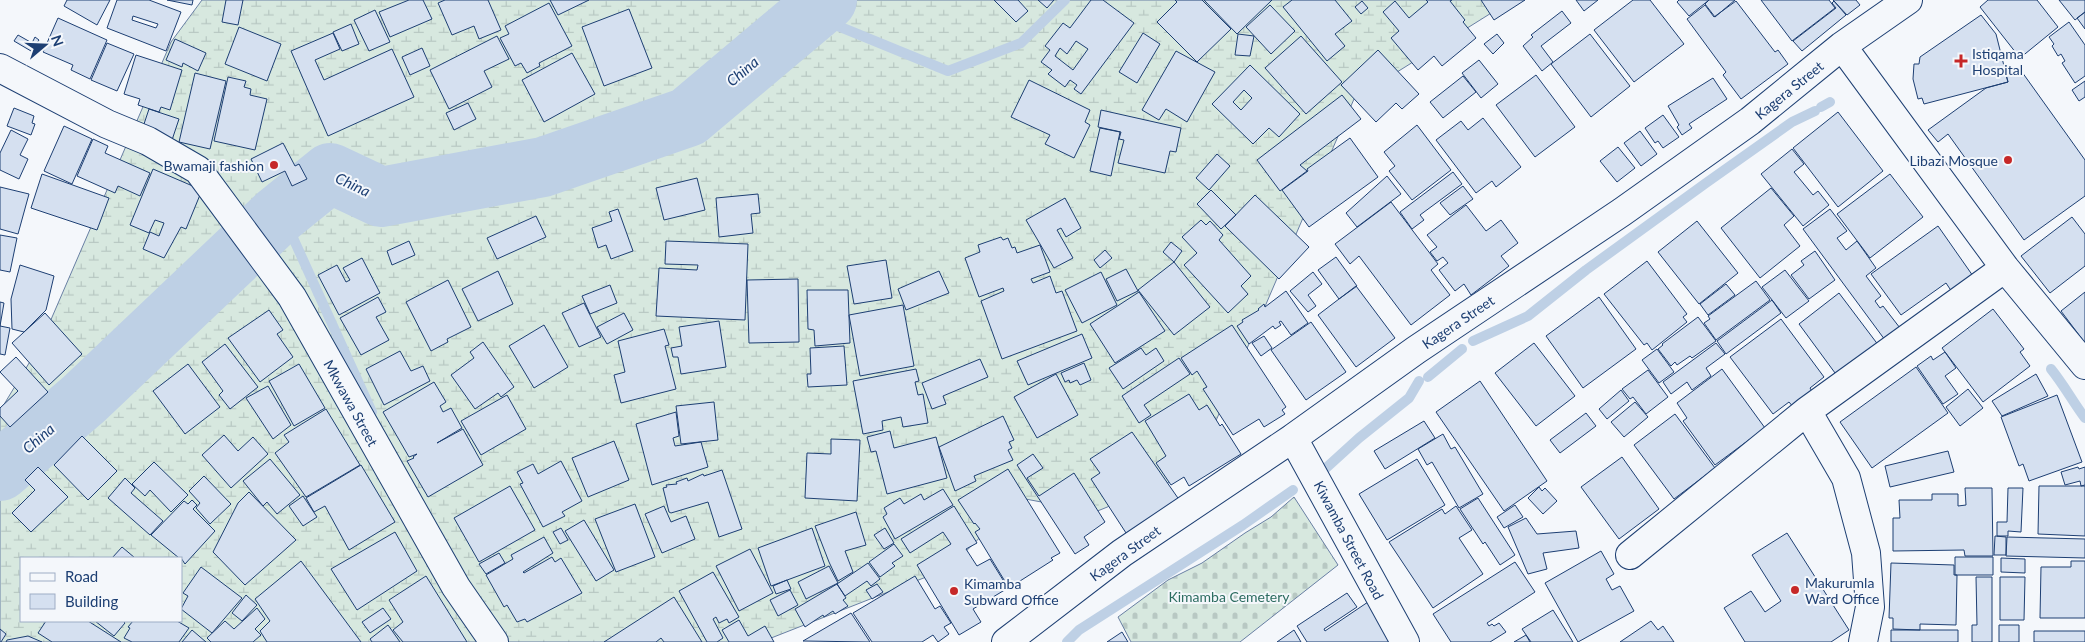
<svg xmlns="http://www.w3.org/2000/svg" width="2085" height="642" font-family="Lato,sans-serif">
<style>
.wetland{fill:url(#wetland-marsh);stroke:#687fa3;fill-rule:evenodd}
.cemetery{fill:url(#cemetery-stones);stroke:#687fa3}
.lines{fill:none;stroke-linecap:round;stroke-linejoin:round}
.stream{stroke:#bed0e5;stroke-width:10}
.river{stroke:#bed0e5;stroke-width:60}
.building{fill:#d5e0f0;stroke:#1d3f73;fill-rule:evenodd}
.minor-casing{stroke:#1d3f73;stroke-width:30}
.minor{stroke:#f4f7fb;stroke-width:28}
.poi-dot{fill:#c62828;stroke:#f4f7fb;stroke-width:2}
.labels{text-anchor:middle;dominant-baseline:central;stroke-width:4;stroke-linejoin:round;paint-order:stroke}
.poi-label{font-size:14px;fill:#1d3f73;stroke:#f4f7fb;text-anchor:start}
.street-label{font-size:14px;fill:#1d3f73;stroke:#f4f7fb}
.park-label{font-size:14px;fill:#2c6c60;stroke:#f4f7fb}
.water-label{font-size:15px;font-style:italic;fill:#1d3f73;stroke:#f4f7fb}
</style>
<defs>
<pattern id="wetland-marsh" width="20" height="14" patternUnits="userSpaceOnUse" patternTransform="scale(1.25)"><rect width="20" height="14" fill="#d7e8df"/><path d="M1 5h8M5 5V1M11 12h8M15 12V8" fill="none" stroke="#b8c8c3"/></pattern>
<pattern id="cemetery-stones" width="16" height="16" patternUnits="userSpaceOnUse" patternTransform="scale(1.25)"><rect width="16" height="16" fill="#d7e8df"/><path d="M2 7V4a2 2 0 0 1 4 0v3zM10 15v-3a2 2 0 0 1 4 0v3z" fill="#b8c8c3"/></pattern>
</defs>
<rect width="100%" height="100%" fill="#f4f7fb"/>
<path class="wetland" d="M202,0H1512L1354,99L1194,472L1095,512L1020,498L949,568L761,642H0V411L40,345L171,42ZM21,558H181V621H21Z"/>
<path class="cemetery" d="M1294,497L1338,565L1240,642H1131L1118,617L1168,580L1202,563L1245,533L1271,517Z"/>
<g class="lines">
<path class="stream" d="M811,15L948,71L1021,43L1065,0
M1821,107L1830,102
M278,215L294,240L372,412
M1473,341L1528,316L1586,270L1706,183L1792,122L1815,111
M2051,369C2064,385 2073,402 2085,418
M1428,377L1462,349
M1326,468L1359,438L1409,398L1419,381
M1067,642L1079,630L1243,525L1293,490"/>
<path class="river" d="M0,471L84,399L278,215L330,173L381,197L543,167L688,117L827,0"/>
</g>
<path class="building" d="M67,0H110L97,25L64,6Z
M117,0H149L181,12L166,51L107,28ZM133,16L158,24L156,28L132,20Z
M167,0H193L192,5Z
M226,0H243L238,25L222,22Z
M409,0H423L432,19L390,37L379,12Z
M445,0H488L501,30L479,39L474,26L452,35L438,3Z
M550,0H589L558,15Z
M994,0H1018L1028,11L1016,22Z
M1038,0H1054L1047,8Z
M1091,0H1103L1134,23L1081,94L1074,89L1077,85L1070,80L1065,87L1048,74L1052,70L1041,62L1050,50L1045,46L1063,23L1070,28ZM1076,41L1088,49L1073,70L1055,56L1060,48L1067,54Z
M1175,0H1202L1231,29L1197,62L1157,22L1177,2Z
M1204,0H1272L1237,34Z
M1292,0H1335L1352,21L1335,34L1345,46L1327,61L1283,7Z
M1426,0H1452L1450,1L1465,20L1463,22L1476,38L1442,66L1434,56L1418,70L1391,38L1399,31L1383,12L1395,1L1409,18L1428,2Z
M1481,0H1525L1494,20Z
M1576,0H1598L1584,11Z
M1633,0H1650L1684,44L1634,82L1594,30Z
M1679,0H1709L1689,16L1677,2Z
M1709,0H1735L1715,17L1705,4Z
M1761,0H1829L1835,8L1792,41Z
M1833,0H1856L1860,5L1847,15Z
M1988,0H2037L2058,27L2020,58L1980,7Z
M2059,0H2085V12L2075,20Z
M1362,1L1368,8L1361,14L1355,7Z
M1736,1L1775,52L1778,50L1788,64L1741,99L1723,75L1726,72L1687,19L1705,5L1714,17Z
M1834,1L1846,15L1802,51L1793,41L1836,8L1832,3Z
M549,3L572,46L539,63L540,66L527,73L521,63L515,66L500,38L509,34L505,26Z
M1270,5L1295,31L1271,54L1246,27Z
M629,9L652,68L604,86L582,27Z
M375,10L390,42L369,51L354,20Z
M1562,11L1571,23L1541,46L1553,62L1542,71L1523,46L1533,37L1531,35Z
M2085,12V29L2077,18Z
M1981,15L1996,34L2008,82L1924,104L1922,98L1918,99L1913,79L1914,64H1919L1920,57Z
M58,18L107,40L90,79L71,70L73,65L43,52Z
M2069,22L2085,45V76L2075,83L2062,63L2065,61L2061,54L2058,56L2052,46L2054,44L2049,37Z
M351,24L359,44L342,51L333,32Z
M239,27L281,44L267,81L225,64Z
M333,33L340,49L315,60L324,80L392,49L414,97L328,136L291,51Z
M1143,33L1160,44L1137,83L1119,72Z
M1238,34L1254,36L1250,56L1235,55Z
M1497,34L1504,43L1493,54L1484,44Z
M1590,34L1630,86L1591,117L1551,64Z
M18,35L32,43L35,37L39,40L31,51L14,41Z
M497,36L509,59L484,71L492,87L449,109L430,70Z
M1301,36L1342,82L1306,114L1265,68Z
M175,39L206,53L198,71L183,63L182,67L166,60Z
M107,43L134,54L117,91L91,80Z
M422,48L430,66L410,75L402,57Z
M1378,50L1419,94L1402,109L1396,103L1376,122L1341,85Z
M1176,51L1215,72L1187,122L1166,109L1159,120L1142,110Z
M572,53L595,94L544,122L522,80Z
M136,55L182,70L170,110L161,107L159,112L138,105L140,99L124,94Z
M1479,60L1498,84L1481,98L1462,73Z
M1250,65L1300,114L1279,137L1269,128L1253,144L1212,104ZM1244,90L1252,98L1241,110L1233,102Z
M2014,70L2017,75L2022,72L2085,160V196L2024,240L1948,134L1938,142L1928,130L1986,88L2008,82L2006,75Z
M195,73L226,81L210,149L179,142Z
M1536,75L1575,127L1535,157L1496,105Z
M1463,76L1476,92L1443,118L1430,102Z
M228,77L246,81L244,87L251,89L250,95L267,99L255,150L214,141Z
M1713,78L1727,99L1689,124L1692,128L1682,135L1677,127L1679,125L1668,106Z
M1029,80L1090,110L1085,122L1090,125L1074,158L1045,144L1050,135L1011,117Z
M2085,81V97L2079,101L2072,90Z
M1342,95L1361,119L1300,165L1307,171L1280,191L1257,160Z
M468,103L476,119L454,130L446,113Z
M14,108L34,116L32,123L35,124L31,135L7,126Z
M149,109L179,119L172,140L142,130Z
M1101,110L1181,128L1176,152L1170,151L1165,173L1118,163L1124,140L1119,139L1121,132L1098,127Z
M1838,112L1883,171L1838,207L1793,148Z
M1663,115L1679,137L1663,148L1658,141L1655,143L1645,128Z
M1483,118L1521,167L1496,187L1492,181L1476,193L1436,140L1461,121L1468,130Z
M1417,125L1451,170L1412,200L1389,171L1395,166L1384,152Z
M64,126L92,139L72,184L44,171Z
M1100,128L1120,132L1111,176L1090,171Z
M11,130L28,139L20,155L28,159L19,179L0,170V153Z
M1640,131L1657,154L1641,166L1624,143Z
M1350,138L1378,177L1309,227L1282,190L1308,171L1307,169Z
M93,139L108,146L105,153L150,173L140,196L118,186L115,193L77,176Z
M283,143L295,166L299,164L307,179L292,186L285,171L262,182L251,159Z
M1618,147L1635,168L1617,182L1600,161Z
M1792,149L1804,164L1794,172L1813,195L1818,191L1829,205L1803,226L1761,174Z
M1217,154L1230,166L1209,190L1196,178Z
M153,169L202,190L186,229L181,227L164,258L143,249L150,232L159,236L164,223L155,220L149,233L130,225Z
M1453,172L1462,184L1420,215L1424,220L1412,229L1400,212Z
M42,174L109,198L97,230L31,208Z
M1890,174L1923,217L1870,258L1837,214Z
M1387,176L1401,194L1357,227L1346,213Z
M697,178L705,210L664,220L656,188Z
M1463,186L1473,199L1450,215L1440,203Z
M0,187L29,194L18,234L0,229Z
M1771,188L1794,216L1784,225L1800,246L1760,278L1721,228Z
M1211,190L1236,215L1221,229L1197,204Z
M758,194L760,213L751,214L753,233L719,237L716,198Z
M1255,195L1309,247L1279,279L1225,226Z
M1065,198L1081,228L1066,237L1061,228L1057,230L1073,258L1054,268L1026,220Z
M1391,202L1438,264L1431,270L1450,295L1411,325L1359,256L1350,264L1335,244Z
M1466,205L1486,231L1501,220L1518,243L1501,256L1509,266L1471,295L1464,284L1455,291L1439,270L1448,263L1443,257L1437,261L1430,252L1437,247L1427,235Z
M618,209L633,251L611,259L606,245L598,248L592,228L612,221L609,212Z
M1830,209L1847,231L1837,238L1846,250L1857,241L1876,268L1866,276L1881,296L1875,301L1880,308L1883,306L1900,328L1885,340L1803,229Z
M536,216L546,237L497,259L487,238Z
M2072,217L2085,234V266L2050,293L2021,256Z
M1201,220L1206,225L1210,221L1223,235L1219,240L1251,276L1241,286L1248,294L1228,313L1184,265L1197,253L1182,237Z
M1697,221L1738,273L1699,304L1658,252Z
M1938,226L1973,276L1952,292L1946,283L1901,315L1871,274Z
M0,235L17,238L10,272L0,270Z
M1001,237L1003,240L1008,238L1012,248L1015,247L1017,253L1040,245L1050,272L1031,279L1033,283L1050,276L1056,293L1062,291L1077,331L1002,359L981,301L1004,291L1003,288L979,297L965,258L980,252L978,245Z
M409,241L415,255L392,265L387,251Z
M666,241L748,244L745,320L656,316L659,268L697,270L698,265L665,264Z
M1171,242L1182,251L1174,262L1163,252Z
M1105,250L1112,258L1100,268L1094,260Z
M1815,251L1835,280L1809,299L1791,275L1804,265L1801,261Z
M1336,257L1357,286L1339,299L1318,270Z
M362,258L380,293L339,315L318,275L337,265L346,282L350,280L343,268Z
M886,260L892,298L854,304L847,266Z
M1647,261L1687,314L1683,317L1687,322L1652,350L1647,343L1644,345L1604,294Z
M1174,262L1210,307L1174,335L1138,290Z
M20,265L54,276L46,310L24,332L12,329L11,299Z
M1126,269L1138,291L1117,301L1106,279Z
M1785,270L1809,301L1786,318L1762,287Z
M498,271L513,304L478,321L462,289Z
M939,271L949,293L906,310L898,289Z
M1101,272L1117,305L1082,323L1065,290Z
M1313,272L1322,284L1308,295L1316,306L1308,312L1290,291Z
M798,279L799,342L749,343L747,280Z
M448,280L471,327L447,339L448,342L431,351L406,302Z
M1756,281L1770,300L1716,340L1704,323L1710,319L1708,316Z
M1726,284L1735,295L1708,315L1700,304Z
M610,285L617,303L590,314L582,296Z
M1356,286L1395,338L1356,367L1318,315Z
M807,290H848L850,343L815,346L814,330L808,329Z
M1286,291L1308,323L1291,335L1281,321L1279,322L1281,325L1275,329L1273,326L1249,344L1237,326L1243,322L1242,320L1259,310L1258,309L1264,304L1265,307Z
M1139,292L1165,331L1115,363L1090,324Z
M2085,292V343L2061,311Z
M1839,293L1879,346L1838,377L1799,324Z
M378,297L386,312L376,317L389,340L361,355L340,318Z
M1599,297L1636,349L1583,388L1546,336Z
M1772,300L1781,313L1726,354L1717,341Z
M0,302L4,303L0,326L10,328L5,355L0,354Z
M584,303L601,337L579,347L562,313Z
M903,305L914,366L860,376L849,315Z
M1993,309L2024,349L2020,352L2030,366L1983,402L1942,348Z
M269,310L283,330L277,334L293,357L260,382L228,338Z
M45,313L82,354L49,385L12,343Z
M624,313L633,330L607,344L597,327Z
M1698,317L1716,341L1692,358L1690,356L1677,365L1675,362L1671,366L1658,349L1663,345L1662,344Z
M1781,319L1824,377L1810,388L1813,393L1794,408L1789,402L1773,414L1730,357Z
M719,321L726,367L681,374L678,357H673L671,348L682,346L679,327Z
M1311,322L1346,372L1306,400L1271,350Z
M544,325L568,367L534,388L509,346Z
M1232,325L1286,407L1282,410L1285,414L1264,427L1259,419L1233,435L1203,389L1207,387L1197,371L1192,375L1181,358Z
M664,329L669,345L665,346L676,389L621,403L614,375L625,372L618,341Z
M1082,334L1092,358L1028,385L1017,361Z
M1264,336L1272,348L1261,356L1252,343Z
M483,342L514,387L501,397L498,393L475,409L451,375L474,358L470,352Z
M1534,343L1575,396L1536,426L1495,373Z
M1716,343L1725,354L1706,368L1711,376L1692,390L1687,382L1671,394L1663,382Z
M225,344L258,387L230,409L219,395L223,391L202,362Z
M844,346L847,385L808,387L807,374H811L810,348Z
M1141,348L1146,355L1156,348L1164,361L1123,389L1109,368Z
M1657,349L1674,372L1659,383L1642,360Z
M400,351L411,371L423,366L430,381L384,405L366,369Z
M1945,352L1956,368L1945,376L1958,394L1943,404L1917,366L1931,356L1933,360Z
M16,357L48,392L10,427L0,416V408L18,391L0,372Z
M1179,358L1190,374L1144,405L1151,415L1139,423L1122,396Z
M980,359L988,377L943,396L946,404L932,409L922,383Z
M1084,363L1091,380L1080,385L1077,380L1070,383L1069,380L1065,382L1061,373Z
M188,364L220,407L185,434L153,391Z
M299,364L325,408L294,426L269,381Z
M1916,367L1948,413L1872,468L1840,422Z
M916,369L919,381L915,382L918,395L923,394L928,423L903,427L901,417L882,421L883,430L863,434L853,381Z
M1722,369L1765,428L1715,465L1683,421L1687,418L1677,403Z
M1648,370L1668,397L1646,414L1633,397L1630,399L1622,389Z
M1056,374L1078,415L1037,438L1014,397Z
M2036,374L2048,396L2002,416L1992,401Z
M1480,381L1547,481L1504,511L1436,412Z
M434,382L446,402L440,406L443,412L451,408L462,428L437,443L463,429L483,465L428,497L407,461L414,458L413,457L417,454L409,457L383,412Z
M268,386L291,425L273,439L246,398Z
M1968,389L1983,408L1960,426L1946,407Z
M1621,390L1629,401L1607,419L1599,409Z
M1189,394L1199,410L1207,405L1220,426L1222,424L1241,454L1189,486L1184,477L1171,485L1156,463L1166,456L1145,421Z
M507,395L526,429L481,455L461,421Z
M2057,395L2082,462L2029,481L2023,464L2019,466L2001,417Z
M714,402L718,440L681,444L676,406Z
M1635,402L1648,417L1624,437L1611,422Z
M326,409L360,465L306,497L275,453L289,442L284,435Z
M676,412L679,436L673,438L675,446L701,442L708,467L652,485L636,424Z
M1586,413L1596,426L1560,453L1550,440Z
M1675,414L1715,468L1674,499L1634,445Z
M1003,416L1014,440L1009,442L1012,448L1008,450L1013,460L974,476L976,481L955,491L939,447Z
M1424,421L1435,438L1385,469L1374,451Z
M890,431L894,448L936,437L947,478L887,494L876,451L871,452L867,437Z
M1132,432L1180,501L1128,536L1091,479L1100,473L1090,459Z
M1443,434L1451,449L1455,447L1483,494L1459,508L1432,462L1427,465L1418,449Z
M224,435L238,451L253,437L268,454L231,488L202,455Z
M82,436L117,471L88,500L54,465Z
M831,439L860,440L857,501L805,498L807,453L831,454Z
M614,441L629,480L588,497L572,458Z
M1948,451L1954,472L1890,487L1885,466Z
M1033,454L1043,468L1027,478L1039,496L1074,473L1105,522L1084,537L1089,545L1075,554L1017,465Z
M1622,457L1659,509L1619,539L1581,487Z
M270,459L300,495L277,514L267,502L263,506L243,481Z
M1417,459L1445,505L1387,540L1359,494Z
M561,461L582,501L562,512L565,516L543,527L520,484L523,483L517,472L533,464L538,474Z
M154,462L188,495L171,512L150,490L145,496L132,484Z
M361,465L395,522L349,550L325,506L314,512L306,498Z
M38,467L68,497L31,532L12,513L35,490L25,480Z
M2078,467L2079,469L2085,467V485L2081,486L2080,481L2065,485L2061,472Z
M1008,469L1060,553L1051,558L1053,560L1009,588L975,532L980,529L975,523L974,524L958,500Z
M722,470L742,529L719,537L708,502L671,513L669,512L663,488L667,487L666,485L677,484L676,482L687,478L688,481L703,474L704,476Z
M204,476L231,504L210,524L196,508L200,503L189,491Z
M125,478L135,488L131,493L163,521L150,535L108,498Z
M510,486L535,530L479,562L454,518Z
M2039,486H2085V536L2038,534Z
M1539,487L1542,491L1545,488L1557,501L1543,514L1528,498Z
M1965,488H1992L1993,556H1965L1964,550L1893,551V518H1900L1899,500H1932V494H1958V506L1966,505Z
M2008,488H2023L2021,532L2008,531V536H1997V522H2007Z
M943,489L953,505L895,539L883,517L887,514L884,508L900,498L904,504L921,494L924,500Z
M249,492L296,540L245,585L213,552L238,503Z
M303,496L317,517L303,526L289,506Z
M1478,498L1515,555L1500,565L1485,542L1483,544L1460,509Z
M192,500L197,505L193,509L215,531L185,564L181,558H179L151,535L184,501L188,504Z
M635,504L655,557L616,572L595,519Z
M1515,505L1523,517L1504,528L1497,517Z
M664,506L671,522L686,516L695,539L662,553L645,514Z
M954,506L977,543L966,549L977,566L990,559L1008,588L973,609L981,622L959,635L917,565L951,544L943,532L910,553L901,539Z
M1456,506L1472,530L1459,538L1483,574L1433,608L1389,542L1442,509L1445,514Z
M856,512L866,545L845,551L853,572L838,581L829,562L815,526Z
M1526,518L1537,534L1576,531L1579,548L1543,553L1547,569L1528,574L1508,527Z
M584,520L614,570L596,581L565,531Z
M561,528L568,540L560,544L553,532Z
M812,528L825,566L771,586L758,548Z
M885,528L894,543L884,549L874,535Z
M395,532L417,571L357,610L331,569Z
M1787,533L1849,630L1831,642H1745L1724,608L1751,591L1765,612L1781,601L1752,555Z
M1995,536L2006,537V555H1994Z
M544,537L553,553L523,572L524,573L552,557L555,562L561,558L582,593L527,622L525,619L517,622L507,605L504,607L486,575L513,559L511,555Z
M2007,537L2085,539V558L2006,556Z
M894,544L903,556L892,563L895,566L880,577L869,562Z
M122,547L135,558H112Z
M750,549L773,593L739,611L716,566Z
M1601,551L1614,574L1606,579L1612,590L1620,586L1634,611L1578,642L1545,583Z
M499,553L505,563L486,574L479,564Z
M1955,557H1993V575H1955Z
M2001,558L2025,559V573L2001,572Z
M301,561L361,642H267L260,631L270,621L255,599Z
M2071,561H2085V618H2040L2041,567H2071Z
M1515,562L1535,592L1487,623L1489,626L1492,624L1494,626L1499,623L1506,632L1490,642H1451L1433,614Z
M868,563L880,579L871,586L867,581L845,596L837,584Z
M1891,563L1954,565V575H1957L1956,625L1920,624V630L1893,629V618H1889Z
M829,566L838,583L806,599L798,582Z
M201,567L242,598L212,633L181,609L188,596L183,593Z
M713,572L739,617L729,623L727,619L719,623L716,617L713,619L723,638L717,642H707L679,591Z
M426,576L467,642H403L393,630L403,622L389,600Z
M915,576L935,609L940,606L951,623L944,627L949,634L938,642L933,635L922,642H872L853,613Z
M1976,577H1992V642H1972V625H1977Z
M2000,577H2025L2024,620H2000Z
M787,580L791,589L776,594L773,586Z
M837,584L846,598L843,600L848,606L835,614L833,611L824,617L823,615L805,627L795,609Z
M877,584L883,592L872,599L866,590Z
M790,590L798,605L778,616L770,600Z
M1347,593L1357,607L1324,629L1325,631L1368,602L1397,642H1307L1297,626Z
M246,595L257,605L242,621L232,613Z
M674,597L702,642H664L661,638L656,642H604Z
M257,608L265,619L255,629L261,635L253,642H211L207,638L225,621L234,629Z
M383,608L391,619L370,633L362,622Z
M1553,610L1573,642H1531L1522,629Z
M851,613L870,642L803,641Z
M739,620L748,636L765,626L774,642H729L722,630Z
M46,621H88L121,642H52L38,633Z
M95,621H123L125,623L114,636Z
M133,621H177L189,628L179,642H132L124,638L130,628L128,627Z
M1651,621L1658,630L1663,626L1674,642H1620Z
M388,625L400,642H372L370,639Z
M1999,625H2019V642H1999Z
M0,629L6,634L1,642H0Z
M192,630L206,642H182Z
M1294,630L1301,642H1277Z
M1891,630H1958V642H1891Z
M2034,631H2085V642H2034Z
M1122,632L1128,642H1107Z
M1526,635L1530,642H1514Z
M28,636L42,642H6L7,640Z"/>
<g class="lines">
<g class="minor-casing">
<path id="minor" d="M1842,46L2005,268L2085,365
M0,68L107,124L148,141L198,170L292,297L456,587L494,642
M1807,411L1846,478L1866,553L1870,607L1863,642
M1293,438L1405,642
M1630,555L1807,411L2005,268
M1006,642L1122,553L1293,438L1416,350L1622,212L1750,121L1842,46L1908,0"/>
</g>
<use href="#minor" class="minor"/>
</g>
<g class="poi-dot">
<path d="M1958.5 53.5h5v5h5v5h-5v5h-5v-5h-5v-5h5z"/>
<circle cx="2008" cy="160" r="5"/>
<circle cx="274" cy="165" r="5"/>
<circle cx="1795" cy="590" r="5"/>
<circle cx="954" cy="591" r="5"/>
</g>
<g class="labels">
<g class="poi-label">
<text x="1972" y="53">Istiqama<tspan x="1972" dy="16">Hospital</tspan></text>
<text x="1998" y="160" text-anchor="end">Libazi Mosque</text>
<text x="264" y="165" text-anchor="end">Bwamaji fashion</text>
<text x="1805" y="582">Makurumla<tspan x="1805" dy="16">Ward Office</tspan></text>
<text x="964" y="583">Kimamba<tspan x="964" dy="16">Subward Office</tspan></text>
</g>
<g class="street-label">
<text transform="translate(1789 90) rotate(-39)">Kagera Street</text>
<text transform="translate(1458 322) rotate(-34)">Kagera Street</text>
<text transform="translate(351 403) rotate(61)">Mkwawa Street</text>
<text transform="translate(1349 540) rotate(62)">Kiwamba Street Road</text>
<text transform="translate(1125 553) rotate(-36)">Kagera Street</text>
</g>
<g class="park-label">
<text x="1229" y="596">Kimamba Cemetery</text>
</g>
<g class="water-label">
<text transform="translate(742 71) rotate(-40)">China</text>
<text transform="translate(353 184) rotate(25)">China</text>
<text transform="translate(38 438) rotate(-41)">China</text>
</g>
</g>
<rect x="20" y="557" width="162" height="65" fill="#f4f7fb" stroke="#9eadc5"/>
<rect x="30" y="573" width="25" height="8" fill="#f4f7fb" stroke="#9eadc5"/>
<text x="65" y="582" font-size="15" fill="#1d3f73">Road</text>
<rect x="30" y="594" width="25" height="15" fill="#d5e0f0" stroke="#9eadc5"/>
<text x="65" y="607" font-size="15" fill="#1d3f73">Building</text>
<g transform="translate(45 45) rotate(71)" stroke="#f4f7fb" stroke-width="4" paint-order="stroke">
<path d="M0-4L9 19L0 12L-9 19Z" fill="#1d3f73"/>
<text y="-8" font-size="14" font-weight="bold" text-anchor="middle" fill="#1d3f73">N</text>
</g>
</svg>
